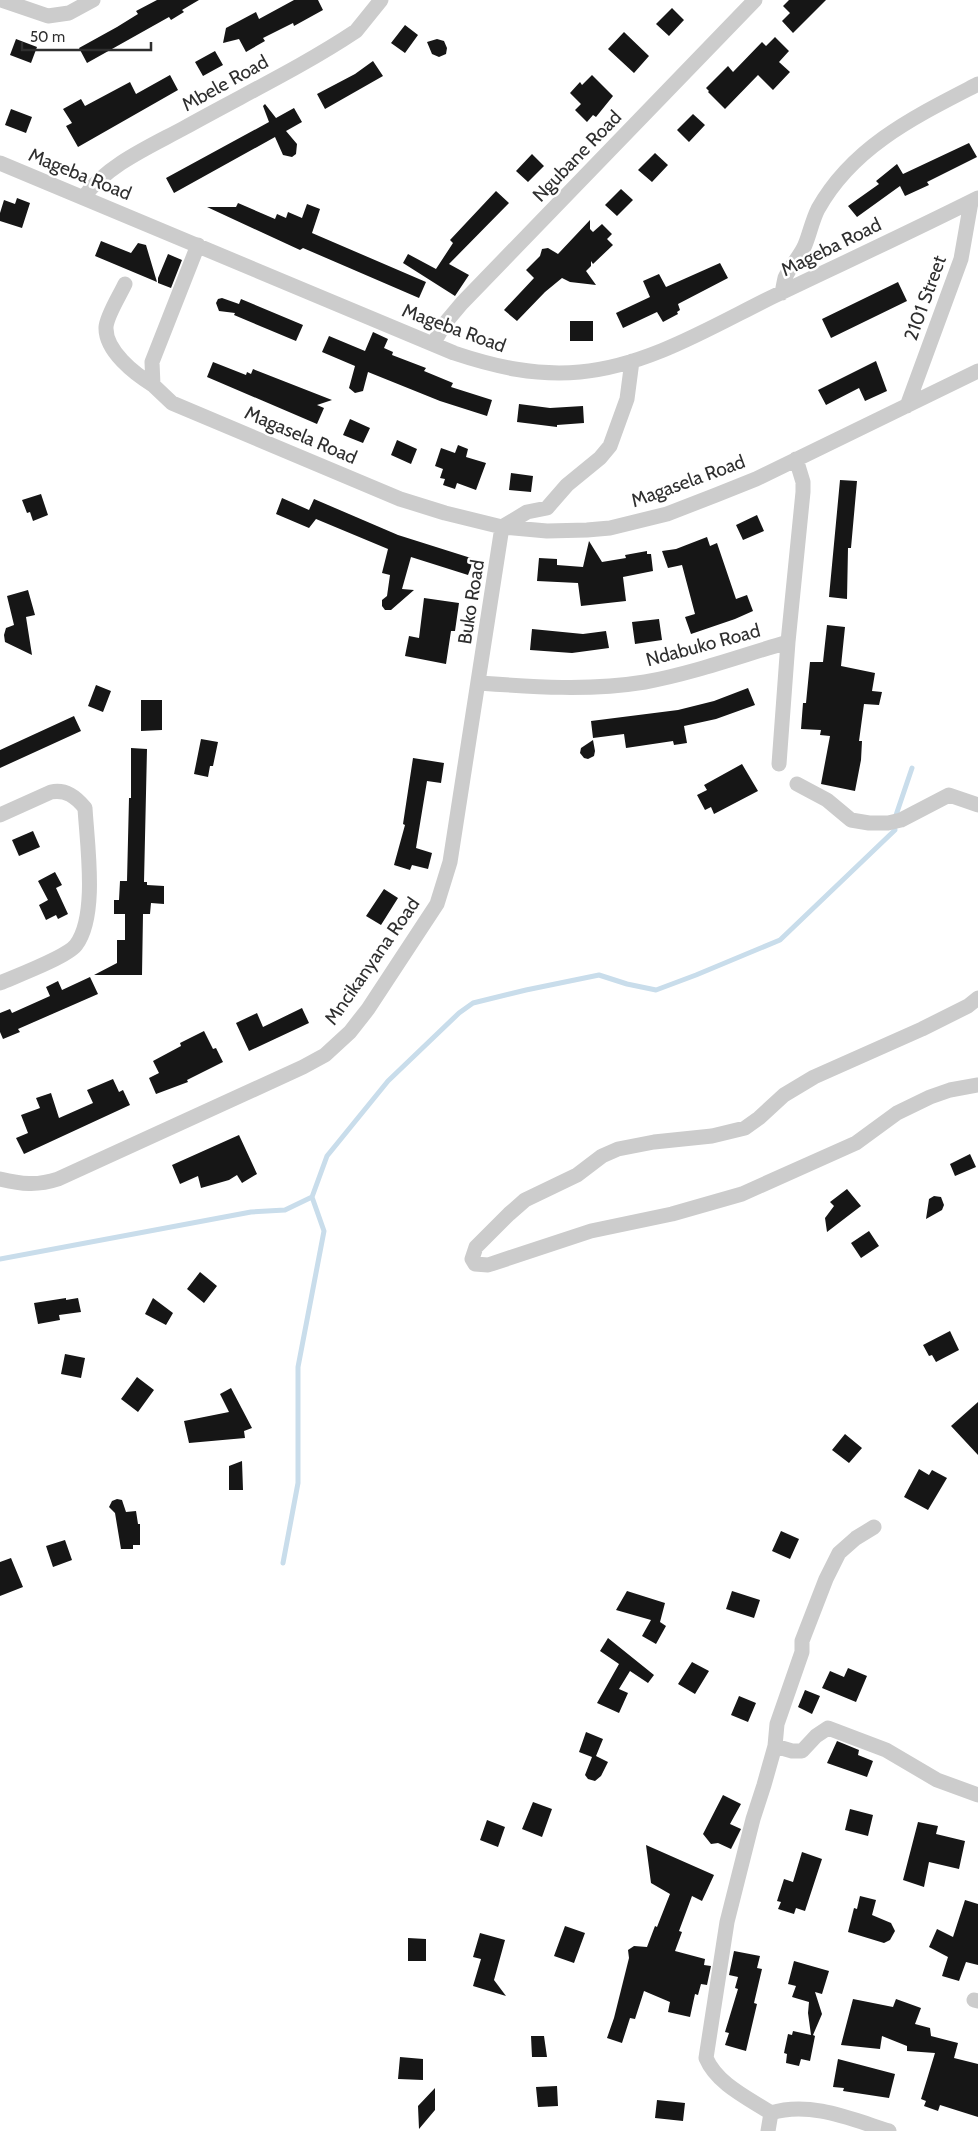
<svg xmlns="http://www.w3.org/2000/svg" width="978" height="2131" font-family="Cabin,sans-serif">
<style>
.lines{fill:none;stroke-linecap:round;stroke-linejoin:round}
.stream{stroke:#c9ddeb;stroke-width:5}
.building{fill:#161616}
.minor{stroke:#ccc;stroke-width:15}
.labels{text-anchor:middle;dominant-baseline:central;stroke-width:5;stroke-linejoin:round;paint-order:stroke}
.street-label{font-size:19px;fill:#2f2f2f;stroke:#fff}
</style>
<rect width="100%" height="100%" fill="#fff"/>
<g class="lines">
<path class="stream" d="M0,1259L251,1212L285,1210L312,1197L327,1156L388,1081L459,1013L473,1003L526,990L599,975L627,984L656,990L696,975L780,940L895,830L894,821L912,768
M283,1563L298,1483V1367L324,1231L312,1197"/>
</g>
<path class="building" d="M157,0H199L182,10L184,12L171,20L169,17L87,63L79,48L117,27L138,14L136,11Z
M294,0H318L323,10L294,26L293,23L263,38L265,41L246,52L239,39L223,43L226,28L256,12L259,19Z
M789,0H826L793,33L782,21L790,13L783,6Z
M672,8L684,20L669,36L656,24Z
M405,25L418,35L405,53L391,43Z
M624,32L649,56L634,73L608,49Z
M775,37L789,51L779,62L790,72L773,90L758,75L725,109L708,92L709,91L706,88L728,66L733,72L762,42L766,46Z
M16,39L37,47L31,63L10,55Z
M437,39L444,41L447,48L446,54L439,57L432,54L427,42Z
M215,51L223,65L203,76L195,62Z
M373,61L383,76L325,109L317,94L355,74Z
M170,75L178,90L78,147L66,126L72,123L63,109L81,99L85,106L130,82L136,94Z
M592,75L613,96L596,117L593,115L587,122L575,110L581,104L570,93L580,82L582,85Z
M265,104L276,118L294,108L302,122L286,131L297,144L296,154L292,157L283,155L275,137L174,193L166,178L269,122L263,106Z
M11,109L32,117L26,133L5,125Z
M693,114L705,125L689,142L677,130Z
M969,143L977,157L927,182L929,185L905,196L900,186L857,217L848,206L879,184L876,181L897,164L903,174Z
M655,153L668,165L652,182L638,170Z
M532,154L544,166L528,182L516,171Z
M621,189L633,200L617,216L605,205Z
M496,191L509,203L449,264L469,275L455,296L403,263L408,254L436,269L453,243L450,240Z
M17,198L30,203L22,228L0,221V213L4,200L15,204Z
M238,203L275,219L277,214L286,218L288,212L302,218L307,204L320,209L312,233L426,282L419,298L303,248L300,250L207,207H236Z
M590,220V229L593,232L602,224L612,234L607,239L613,245L593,264L591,261V266L586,271L596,285L570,282L562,278L545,292L517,321L504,310L534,278L526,270L540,256L542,249L548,248L558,254Z
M101,241L131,253L138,243L146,245L157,282L95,256Z
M168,254L182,260L171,288L158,283V278Z
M720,263L728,278L678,304L680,310L677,312L678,314L663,322L657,312L623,328L616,313L650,297L643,281L659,274L666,287Z
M898,282L907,301L831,338L822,319Z
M222,298L239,304L241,299L303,325L296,341L234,315L235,313L219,311L216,303L218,299Z
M570,321H593V341H570Z
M373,332L388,339L384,348L393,352L392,355L426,368L424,371L453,383L451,387L492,400L487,416L440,401L368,372L363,391L355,393L349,388L355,366L322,352L329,336L365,351Z
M876,361L887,391L865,401L859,388L826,405L818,390Z
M213,362L246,375L247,372L251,374L253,369L332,400L317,405L324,408L317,424L207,377Z
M519,404L550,408L583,406L584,423L557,425V427L517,422Z
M350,419L370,428L363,443L343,435Z
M397,440L417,449L411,464L391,455Z
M458,445L468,449L466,457L486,463L476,490L457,483L455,489L443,485L445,479L440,478L443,469L435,466L441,448L455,453Z
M511,473L533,476L531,492L509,490Z
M840,480L857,481L851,548H848L847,599L829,597Z
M41,494L48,515L33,521L30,512L27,513L22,500Z
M282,498L309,510L314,499L398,535L474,559L468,575L411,557L402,589L414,590L391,610H385L382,606V600L387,596L390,575L382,573L388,549L316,519L309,528L276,514Z
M757,515L764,531L743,540L736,525Z
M707,537L710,546L717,543L736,599L747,595L753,611L735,619L691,634L685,617L695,614L682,565L668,568L662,551L676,549Z
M589,541L602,562L626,558L625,555L647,551V554H651L653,571L623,577L626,601L581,606L578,583L537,581L539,558L557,559V565L583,567Z
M28,590L35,615L26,617L32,655L5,642L4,635L6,628L14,625L7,596Z
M424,598L459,603L455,631H451L446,664L405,656L409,636L419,638Z
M659,619L662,640L635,644L632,622Z
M827,625L845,627L841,666L875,673L872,691L882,692L879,705L864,704L859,741H862L861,760L855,791L821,784L830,736L820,735L821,730L801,729L803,703H806L810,662H823Z
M532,629L583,634L606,631L609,648L572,653L530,650Z
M96,685L111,691L103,712L88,706Z
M748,688L755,705L716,719L684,726L687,743L674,745L673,741L626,748L624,734L593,738L591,721L678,710L714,701Z
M141,700H162V730L141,731Z
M74,716L81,731L0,768V750Z
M201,739L218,742L213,766H210L208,777L194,774Z
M593,740L595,751L594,756L588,759L584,758L580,753L581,748Z
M131,748L147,749L144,882H147V885L164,886V904L151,903L150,914H143L142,975H94L117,963V940H125V914H114V900H119L120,881H127L129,798H131Z
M413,758L444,763L441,783L427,781L416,848L432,853L428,869L412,865L410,870L394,865L405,825L403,824Z
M742,764L758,791L714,814L711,807L705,810L697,795L707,790L704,785Z
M33,831L40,847L19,856L12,840Z
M55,872L62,885L56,888L68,914L58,919L56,915L46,920L39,905L48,900L38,881Z
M384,889L398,898L381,925L366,916Z
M90,977L98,994L18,1029L20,1032L3,1039L0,1032V1013L10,1009L12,1013L50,996L46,987L58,981L62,990Z
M302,1008L309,1023L249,1051L236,1023L257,1013L263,1027Z
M204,1031L213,1049L216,1048L223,1062L187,1080L188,1082L156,1094L149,1078L159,1073L153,1061L181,1046L180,1043Z
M113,1079L119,1092L123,1090L130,1105L24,1154L16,1138L28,1133L21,1115L40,1108L36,1098L51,1093L59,1118L93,1103L87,1090Z
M239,1135L257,1174L242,1183L237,1175L229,1180L201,1188L198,1176L180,1184L172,1165Z
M970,1154L976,1167L955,1176L950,1164Z
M847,1189L861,1206L827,1232L825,1218L834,1206L830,1202Z
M934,1196L941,1197L944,1205L942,1210L926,1219L929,1199Z
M869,1231L879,1246L861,1258L851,1243Z
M200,1272L217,1286L204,1303L187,1289Z
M66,1298V1300L78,1298L81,1312L59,1315L60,1320L38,1324L34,1303Z
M153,1298L173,1313L166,1325L145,1314Z
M950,1331L959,1350L936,1362L932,1355L929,1356L923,1345Z
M65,1354L85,1358L81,1378L61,1374Z
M137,1377L154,1390L138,1412L121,1399Z
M231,1388L252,1428L244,1431L245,1438L189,1443L184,1421L229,1412L220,1394Z
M978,1402V1455L951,1426Z
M845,1434L862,1448L849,1463L832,1450Z
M242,1461L243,1490H229V1466Z
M919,1469L929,1475L932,1470L947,1478L928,1510L904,1497Z
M117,1499L122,1500L126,1512L136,1511L138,1524H140V1545H133V1549H121L115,1513L109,1507L112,1501Z
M781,1531L799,1539L790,1559L772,1551Z
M65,1540L72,1560L53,1567L46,1546Z
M11,1558L23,1587L0,1596V1562Z
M627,1591L665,1603L660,1622L666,1626L656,1644L642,1636L651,1620L616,1610Z
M732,1591L760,1600L754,1618L726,1609Z
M608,1638L654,1675L648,1683L630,1671L619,1689L628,1693L619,1713L597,1703L619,1664L600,1651Z
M692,1662L709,1671L695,1694L678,1684Z
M848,1668L867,1676L856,1702L822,1688L830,1671L844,1677Z
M805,1690L820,1696L812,1714L798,1707Z
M739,1696L756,1703L748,1722L731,1715Z
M586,1732L603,1739L596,1756L608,1762L601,1776L595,1781L588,1779L585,1775L592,1757L579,1752Z
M837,1741L859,1750L858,1755L873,1761L867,1777L827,1763Z
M723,1795L741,1804L730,1824L741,1829L731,1849L718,1843L711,1844L703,1834Z
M533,1802L552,1809L542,1837L522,1829Z
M850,1809L873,1815L868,1836L845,1830Z
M487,1820L505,1827L498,1847L480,1840Z
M918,1822L938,1826L936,1834L965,1841L959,1869L929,1862L924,1887L903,1880Z
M646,1845L714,1875L702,1901L692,1896L679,1931L682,1932L675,1951L705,1959L704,1965L711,1966L707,1985L701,1984L698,1995L695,1994L690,2017L668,2012L670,2002L644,1991L635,2019L630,2018L622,2043L607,2038L614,2018L629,1958L628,1950L634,1946L647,1947L655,1926L657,1927L670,1894L651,1883Z
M802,1852L822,1859L805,1911L796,1908L794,1914L778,1909L781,1902L777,1901L784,1879L793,1882Z
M860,1896L876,1900L872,1915L891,1923L895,1931L890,1940L884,1943L848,1932L854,1908L857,1909Z
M965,1900L978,1904V1965L966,1962L959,1981L942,1976L948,1957L929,1947L937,1929L953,1937Z
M565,1926L585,1933L574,1963L554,1956Z
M480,1933L505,1940L494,1980L506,1996L473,1986L481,1959L473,1957Z
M408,1938L426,1939V1961H408Z
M734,1951L760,1956L757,1968L762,1969L754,2003L757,2004L746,2051L725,2045L729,2033L725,2032L738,1989L735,1988L738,1977L729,1975Z
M794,1961L829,1971L822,1994L815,1992L822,2014L813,2035L815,2036L810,2061L801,2059L799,2066L786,2063L787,2054L784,2053L788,2034L792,2035L793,2031L811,2035L808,2013L809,2002L792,1997L796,1986L788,1984Z
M853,1999L893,2007L896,1999L921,2008L915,2024L930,2028L931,2036L958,2043L954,2058L978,2064V2117L940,2105L938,2111L924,2106L926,2101L921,2099L935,2053L907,2051V2046L882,2036L880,2049L841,2045Z
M531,2036H544L547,2057H532Z
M400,2057L423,2059V2080L398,2079Z
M838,2059L895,2074L889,2098L843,2091L844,2088L833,2087Z
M557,2086L558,2106L538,2107L536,2087Z
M435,2088V2110L419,2129L418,2106Z
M657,2100L685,2103L683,2121L655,2118Z"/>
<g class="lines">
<path class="minor" d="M1,0L48,16L69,13L93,0
M0,163L454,353C496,367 536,376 580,372C646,366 708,329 766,300C837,266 908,233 978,198
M84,197C107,165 149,147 184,128C241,96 302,67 356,31L381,0
M198,245L152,362L153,385L172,403L400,499L445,513L502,527L547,531L587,530L610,528L667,514L716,495L756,479L978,371
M125,284C120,295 107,315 106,327C105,351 135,374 153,385
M782,293C783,288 784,282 785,278C790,266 800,257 805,245C810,233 812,221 818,209C853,146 916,116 978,84
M433,344L446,322L462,303L755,0
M907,406L961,259L971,202
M479,683C534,687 590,691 645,682C694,673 740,656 788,642
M779,764L788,642L803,492V482L796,459
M797,784L827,800L851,820L869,823H888L901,820L949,795L978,805
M0,815L51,792C66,789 76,797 85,808C87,844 98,916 76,945C67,957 16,976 0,983
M978,998L968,1006L922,1029L814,1077L784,1095L759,1118L745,1128L712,1136L654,1142L618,1149L602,1156L577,1175L525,1200L509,1214L476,1247L472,1259L475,1264L488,1265L591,1231L672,1214L742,1194L856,1143L897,1113L930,1097L950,1090L978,1085
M0,1179C21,1184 37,1186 58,1179L303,1067L325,1055L350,1032L368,1009L437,904L450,862L502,527L527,512L547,508L567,485L600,458L610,446L627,399L632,361
M775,1746L792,1751H802L816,1736L828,1728L886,1750L937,1780L978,1795
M974,2000L978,2001
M771,2113C748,2098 717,2084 706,2058L727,1922L753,1819L764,1785L775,1746L777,1724L802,1652V1641L826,1579L839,1553L856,1538L874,1527
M771,2113C810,2101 851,2119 889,2131
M768,2131L771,2113"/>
</g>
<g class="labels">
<g class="street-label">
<text transform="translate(225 83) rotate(-29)">Mbele Road</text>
<text transform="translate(577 156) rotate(-46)">Ngubane Road</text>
<text transform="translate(80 174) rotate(22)">Mageba Road</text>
<text transform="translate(831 247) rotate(-26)">Mageba Road</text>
<text transform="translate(925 298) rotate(-70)">2101 Street</text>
<text transform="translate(454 328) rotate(20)">Mageba Road</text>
<text transform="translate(301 435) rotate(23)">Magasela Road</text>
<text transform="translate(688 481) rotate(-20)">Magasela Road</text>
<text transform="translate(471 602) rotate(-81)">Buko Road</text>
<text transform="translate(703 645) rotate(-15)">Ndabuko Road</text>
<text transform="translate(372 961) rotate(-55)">Mncikanyana Road</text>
</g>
</g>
<path d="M22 42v8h129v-8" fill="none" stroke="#2f2f2f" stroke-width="2.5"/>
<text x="30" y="42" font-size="15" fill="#2f2f2f" stroke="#ffffff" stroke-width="4" paint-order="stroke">50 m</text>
</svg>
